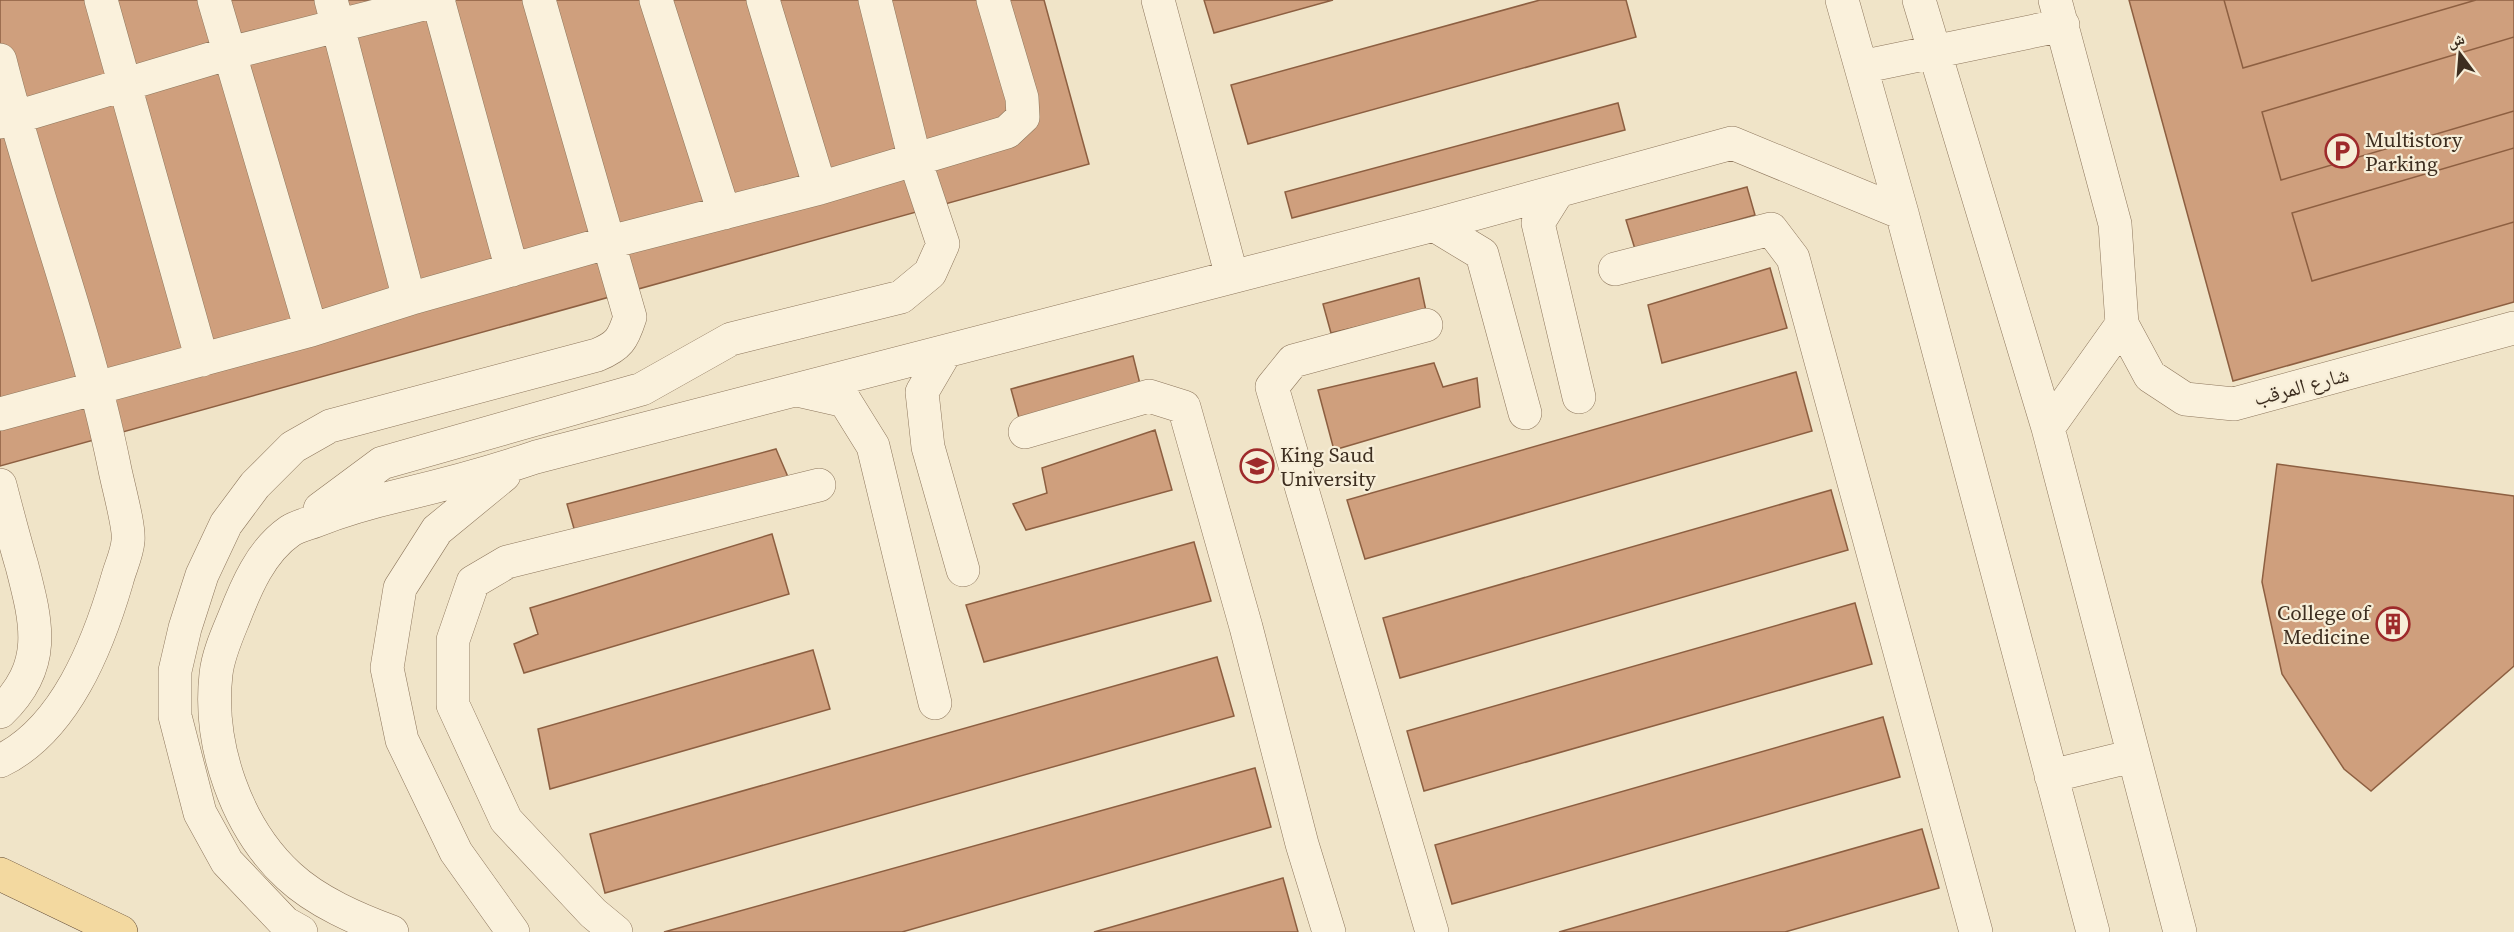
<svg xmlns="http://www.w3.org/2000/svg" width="2514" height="932" font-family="'Source Serif 4','Noto Naskh Arabic',serif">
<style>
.building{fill:#cf9f7d;stroke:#8d5f41;stroke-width:1.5}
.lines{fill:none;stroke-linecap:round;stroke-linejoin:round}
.minor-casing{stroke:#8d765c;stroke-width:34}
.major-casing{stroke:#5b4430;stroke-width:34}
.minor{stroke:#faf1dc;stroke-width:33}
.major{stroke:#f3d9a0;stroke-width:33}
.labels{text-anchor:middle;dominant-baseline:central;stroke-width:4.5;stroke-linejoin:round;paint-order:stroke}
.poi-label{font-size:21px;fill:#3d2e20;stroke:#f7eed8;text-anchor:start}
.street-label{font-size:21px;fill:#3d2e20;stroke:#f7eed8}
</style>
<rect width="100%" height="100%" fill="#f0e4c8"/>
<path class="building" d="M0,0H1044L1089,164L0,466Z
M1204,0H1333L1214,33Z
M1540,0H1626L1636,37L1248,144L1231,85Z
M2129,0H2514V302L2233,381Z
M2224,0H2476L2243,68Z
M2514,37V111L2281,180L2262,112Z
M1618,103L1625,130L1292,218L1285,192Z
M2514,148V222L2312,281L2292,213Z
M1747,187L1755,215L1635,249L1626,220Z
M1770,268L1787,328L1662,363L1648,305Z
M1419,278L1426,311L1331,333L1323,304Z
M1133,356L1140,384L1019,418L1011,389Z
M1434,363L1443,387L1477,378L1480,407L1334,450L1318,390Z
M1796,372L1812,431L1365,559L1347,500Z
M1155,430L1172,490L1026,530L1013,504L1047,493L1042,468Z
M776,449L788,477L575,532L567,504Z
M2277,464L2514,496V666L2371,791L2344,769L2282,674L2262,582Z
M1831,490L1848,550L1400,678L1383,618Z
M772,534L789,594L524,673L514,644L538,634L530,608Z
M1194,542L1211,601L984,662L966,605Z
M1855,603L1872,664L1424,791L1407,731Z
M813,650L830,709L550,789L538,729Z
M1217,657L1234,716L605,893L590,834Z
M1883,717L1900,777L1452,904L1435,845Z
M1255,768L1271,827L902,932H664Z
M1922,829L1939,888L1785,932H1559Z
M1283,878L1298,932H1094Z"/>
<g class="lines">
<g class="minor-casing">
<path id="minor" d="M101,0L202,360
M214,0L311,330
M331,0L409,299
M438,0L512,270
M656,0L724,213
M763,0L820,188
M1842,0L1902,213L2093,932
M1919,0L2048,428L2180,932
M0,60C34,196 86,328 114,465C117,482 130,527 128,541C127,554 120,568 117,580C98,645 65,730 0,761
M1861,67L2063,25
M0,122L230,53L439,0
M1558,191L1538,223L1579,397
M1434,225L1482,254L1525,413
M1615,269L1771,229L1793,258L1976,932
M1232,277L1434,225L1732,143L1902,213
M2122,324L2150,376L2185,399L2234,404L2514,328
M1426,325L1293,361L1272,387L1432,932
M946,351L922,392L928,447L963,570
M801,391L845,401L873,446L935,703
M0,414L311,330L409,299L610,242L820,188L1007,132L1023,117L1022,98L993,0
M2048,428L2122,324L2115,224L2055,0
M1025,432L1149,396L1184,407L1246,627L1302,844L1329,932
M504,475L437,530L400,588L387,668L402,740L456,852L513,932
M0,485C7,512 14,539 22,566C37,624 48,666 0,712
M320,509L382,463L642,389L731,339L901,297L930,273L943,244L915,160L875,0
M2051,776L2133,756
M301,932L285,923L227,862L200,813L175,716V671L185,628L202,575L226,524L255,485L293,447L330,426L597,355C619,346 623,339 630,317L539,0
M392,932C357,919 317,902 289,876C236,827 208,745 216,674C218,655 227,635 234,618C246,587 261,551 290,531C296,527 307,524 315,521C343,510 371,502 401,495C447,484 492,472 536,457L1232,277L1158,0
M616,932L593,913L506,820L453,705V640L473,582L507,562L819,485"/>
</g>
<g class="major-casing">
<path id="major" d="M0,874L121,932"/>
</g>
<use href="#minor" class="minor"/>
<use href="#major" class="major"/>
</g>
<defs>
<g id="parking-ring" transform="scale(1.725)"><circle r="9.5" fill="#f7eed8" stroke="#9e2a2b" stroke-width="1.5"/><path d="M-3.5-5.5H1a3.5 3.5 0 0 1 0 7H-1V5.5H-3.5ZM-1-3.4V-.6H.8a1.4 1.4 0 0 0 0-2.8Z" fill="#9e2a2b"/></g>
<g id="university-ring" transform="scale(1.725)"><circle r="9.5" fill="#f7eed8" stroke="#9e2a2b" stroke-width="1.5"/><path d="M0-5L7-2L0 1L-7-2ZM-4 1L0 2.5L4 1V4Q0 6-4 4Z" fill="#9e2a2b"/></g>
<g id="building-ring" transform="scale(1.725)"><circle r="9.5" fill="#f7eed8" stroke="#9e2a2b" stroke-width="1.5"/><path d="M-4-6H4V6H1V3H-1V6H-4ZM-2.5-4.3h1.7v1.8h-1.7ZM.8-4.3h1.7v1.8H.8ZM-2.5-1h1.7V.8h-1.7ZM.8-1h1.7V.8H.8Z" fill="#9e2a2b"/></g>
</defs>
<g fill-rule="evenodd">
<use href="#parking-ring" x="2342" y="151"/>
<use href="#university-ring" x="1257" y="466"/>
<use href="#building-ring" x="2393" y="624"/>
</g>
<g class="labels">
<g class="poi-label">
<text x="2365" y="139">Multistory<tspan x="2365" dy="24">Parking</tspan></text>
<text x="1280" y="454">King Saud<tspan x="1280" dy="24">University</tspan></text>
<text x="2370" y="612" text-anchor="end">College of<tspan x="2370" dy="24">Medicine</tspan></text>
</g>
<g class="street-label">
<text transform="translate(2301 386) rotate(-15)">شارع المرقب</text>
</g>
</g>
<g transform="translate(2460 54) rotate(344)" stroke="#f7eed8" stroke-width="4.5" paint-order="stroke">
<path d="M0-4.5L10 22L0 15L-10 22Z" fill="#3d2e20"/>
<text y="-9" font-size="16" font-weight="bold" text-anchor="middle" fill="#3d2e20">ش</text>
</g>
</svg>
